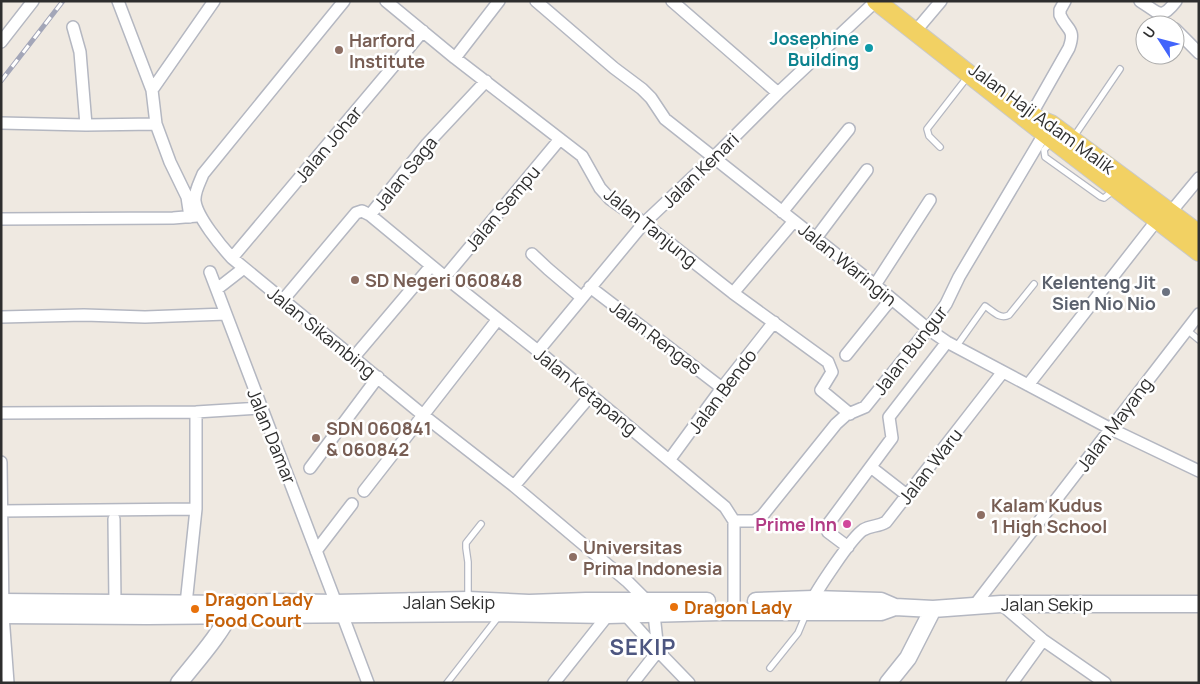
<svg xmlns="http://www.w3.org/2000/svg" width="1200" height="684" font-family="Manrope,sans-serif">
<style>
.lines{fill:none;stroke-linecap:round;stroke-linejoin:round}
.lane-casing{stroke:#b4b7c1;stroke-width:8}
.street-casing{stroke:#b4b7c1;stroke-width:14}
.secondary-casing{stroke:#b4b7c1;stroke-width:19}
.primary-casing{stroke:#c9c9c9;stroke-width:20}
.lane{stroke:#fff;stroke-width:5.5}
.street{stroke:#fff;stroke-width:11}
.secondary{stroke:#fff;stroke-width:16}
.primary{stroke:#f2d163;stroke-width:18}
.rail-casing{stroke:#a3a6b8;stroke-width:5}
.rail{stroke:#fff;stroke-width:3;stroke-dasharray:9;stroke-linecap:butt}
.culture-dot{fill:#0f9aa8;stroke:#fff;stroke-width:2}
.education-dot{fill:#8d6e63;stroke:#fff;stroke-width:2}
.worship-dot{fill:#6b7280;stroke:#fff;stroke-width:2}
.hotel-dot{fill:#d1479c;stroke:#fff;stroke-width:2}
.food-dot{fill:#e8710a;stroke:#fff;stroke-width:2}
.labels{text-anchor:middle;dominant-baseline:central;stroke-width:5;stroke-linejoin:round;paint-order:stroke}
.culture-label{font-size:18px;font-weight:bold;fill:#0d838f;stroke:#fff;text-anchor:end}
.education-label{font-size:18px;font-weight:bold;fill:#785e54;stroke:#fff;text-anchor:start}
.street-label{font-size:18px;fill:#2e2e2e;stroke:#fff}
.worship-label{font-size:18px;font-weight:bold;fill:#5b616d;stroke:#fff;text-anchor:end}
.hotel-label{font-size:18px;font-weight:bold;fill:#b23c85;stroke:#fff;text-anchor:end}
.food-label{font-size:18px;font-weight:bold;fill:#c56008;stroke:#fff;text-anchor:start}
.district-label{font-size:22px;font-weight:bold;letter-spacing:1px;fill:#4d5680;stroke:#fff}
</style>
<rect width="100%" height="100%" fill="#efe9e1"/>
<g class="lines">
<g class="lane-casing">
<path id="lane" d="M1073,138L1120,69
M1051,142L1044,150L1045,157L1101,197L1104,198L1114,190
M940,147L929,136L927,129L969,75
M1187,330L1199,340
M956,347L985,306C993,311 1000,320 1009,315L1034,284
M468,599V562L466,548V543L481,524
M770,668L798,633L806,614
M447,683L499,616"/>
</g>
<g class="street-casing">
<path id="street" d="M118,1L152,90L156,124L170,162L187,197L190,217
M344,1L203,174C200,182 194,192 195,201C197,217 221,246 232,258L423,415L514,486L628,582L647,601L654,614L658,651L633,683
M386,1L455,58L582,156L600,188L610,199L644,223L733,293L828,362L832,372L821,390L850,414
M536,1L614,68L642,89L651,98L665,119L875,285L928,329L947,342L1111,429L1199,471
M672,1L778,93
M1140,1C1159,13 1161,21 1176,1
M73,27L80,52L86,125
M919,27L941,1
M1175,29L1199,53
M1,42L33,1
M455,58L499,1
M152,90L214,1
M1031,115L1069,48C1076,28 1067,31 1060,15V10L1065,1
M1,123L86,125L156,124
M782,212L849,129
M1170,213L1199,178
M370,215L445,277L538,351L725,507L734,521V602
M1,219L173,218L197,216
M816,238L867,170
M532,254L548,269L581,297
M232,258L423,31
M210,272L336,603L342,614L368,683
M445,277L560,139
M875,285L930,200
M590,287L722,388
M217,289L244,268
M733,293L794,221
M283,300L356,213L362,211L370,215L427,144L486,81
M1,317L84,315L145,317L226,314
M538,351L644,223L714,157L778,93L876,1
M846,355L891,299
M354,357L431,266
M1028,385L1157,220
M1,413L196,412L261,408
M670,459L722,388L774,322
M1,462L3,615L8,683
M310,468L378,377
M872,468L908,496
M514,486L591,395
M364,491L498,319
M1,511L196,509
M114,519L115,603
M734,521H754L762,516L836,424L846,415L865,407L928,329L946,304L959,277L1047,129
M848,547L828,532L827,529L829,523L892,438L889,417L947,342
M316,551L352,504
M186,604L196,509V412
M810,604C817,590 851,538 863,530C871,525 878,527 886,522L1002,373
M1001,604L1043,640L1105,683
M974,606L1199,314
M622,611L658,651L689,683
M554,683L608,615
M1012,683L1043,640"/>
</g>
<g class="secondary-casing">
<path id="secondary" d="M756,601L813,599L881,601L895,607
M1,602L235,604L271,602L336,603L468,600L529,603L586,601H707
M1,615L147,616L501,613L608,615L720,612H881L895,607L933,609L1001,604H1199
M179,683C198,659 220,635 233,608
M888,683L908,658L933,609"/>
</g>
<g class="primary-casing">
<path id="primary" d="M876,1L1044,133L1199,252
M1031,114L1036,118L1051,124L1199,234"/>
</g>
<use href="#lane" class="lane"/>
<use href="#street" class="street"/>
<use href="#secondary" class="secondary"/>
<use href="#primary" class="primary"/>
<g class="rail-casing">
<path id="rail" d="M1,81L63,1"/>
</g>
<use href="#rail" class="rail"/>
</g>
<circle class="culture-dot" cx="869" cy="48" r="5"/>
<g class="education-dot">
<circle cx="339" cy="50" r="5"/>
<circle cx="355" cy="280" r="5"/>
<circle cx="316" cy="438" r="5"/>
<circle cx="981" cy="515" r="5"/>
<circle cx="573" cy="557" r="5"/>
</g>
<circle class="worship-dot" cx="1166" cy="292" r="5"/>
<circle class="hotel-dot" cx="847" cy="524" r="5"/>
<g class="food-dot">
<circle cx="674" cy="607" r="5"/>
<circle cx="195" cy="609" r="5"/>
</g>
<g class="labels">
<g class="culture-label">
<text x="859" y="38">Josephine<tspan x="859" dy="21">Building</tspan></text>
</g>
<g class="education-label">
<text x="349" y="40">Harford<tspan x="349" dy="21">Institute</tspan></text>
<text x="365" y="280">SD Negeri 060848</text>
<text x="326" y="428">SDN 060841<tspan x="326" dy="21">&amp; 060842</tspan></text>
<text x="991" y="505">Kalam Kudus<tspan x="991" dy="21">1 High School</tspan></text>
<text x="583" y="547">Universitas<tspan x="583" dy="21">Prima Indonesia</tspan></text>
</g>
<g class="street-label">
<text transform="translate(1042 118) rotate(36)">Jalan Haji Adam Malik</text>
<text transform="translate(328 144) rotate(-50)">Jalan Johar</text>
<text transform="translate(700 170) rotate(-44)">Jalan Kenari</text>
<text transform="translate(405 173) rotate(-51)">Jalan Saga</text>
<text transform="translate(502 208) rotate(-50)">Jalan Sempu</text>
<text transform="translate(651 227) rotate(39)">Jalan Tanjung</text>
<text transform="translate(848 264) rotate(39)">Jalan Waringin</text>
<text transform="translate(322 332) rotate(39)">Jalan Sikambing</text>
<text transform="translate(656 337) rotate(37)">Jalan Rengas</text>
<text transform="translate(910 350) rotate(-52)">Jalan Bungur</text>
<text transform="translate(586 391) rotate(39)">Jalan Ketapang</text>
<text transform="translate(722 391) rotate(-53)">Jalan Bendo</text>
<text transform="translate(1114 424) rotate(-53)">Jalan Mayang</text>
<text transform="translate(272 436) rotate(68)">Jalan Damar</text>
<text transform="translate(930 466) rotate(-52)">Jalan Waru</text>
<text x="449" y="602">Jalan Sekip</text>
<text x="1047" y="604">Jalan Sekip</text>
</g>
<g class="worship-label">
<text x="1156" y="282">Kelenteng Jit<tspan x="1156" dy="21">Sien Nio Nio</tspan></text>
</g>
<g class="hotel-label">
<text x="837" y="524">Prime Inn</text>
</g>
<g class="food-label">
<text x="205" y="599">Dragon Lady<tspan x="205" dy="21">Food Court</tspan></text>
<text x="684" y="607">Dragon Lady</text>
</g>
<g class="district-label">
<text x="643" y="647">SEKIP</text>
</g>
</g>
<rect width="1200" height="684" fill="none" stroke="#2e2e2e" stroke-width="5"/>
<g transform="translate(1160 40) rotate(306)"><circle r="24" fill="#ffffff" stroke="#ababab"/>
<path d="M0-4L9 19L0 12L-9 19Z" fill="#4264fb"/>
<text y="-8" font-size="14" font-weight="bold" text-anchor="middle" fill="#2e2e2e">U</text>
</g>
</svg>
